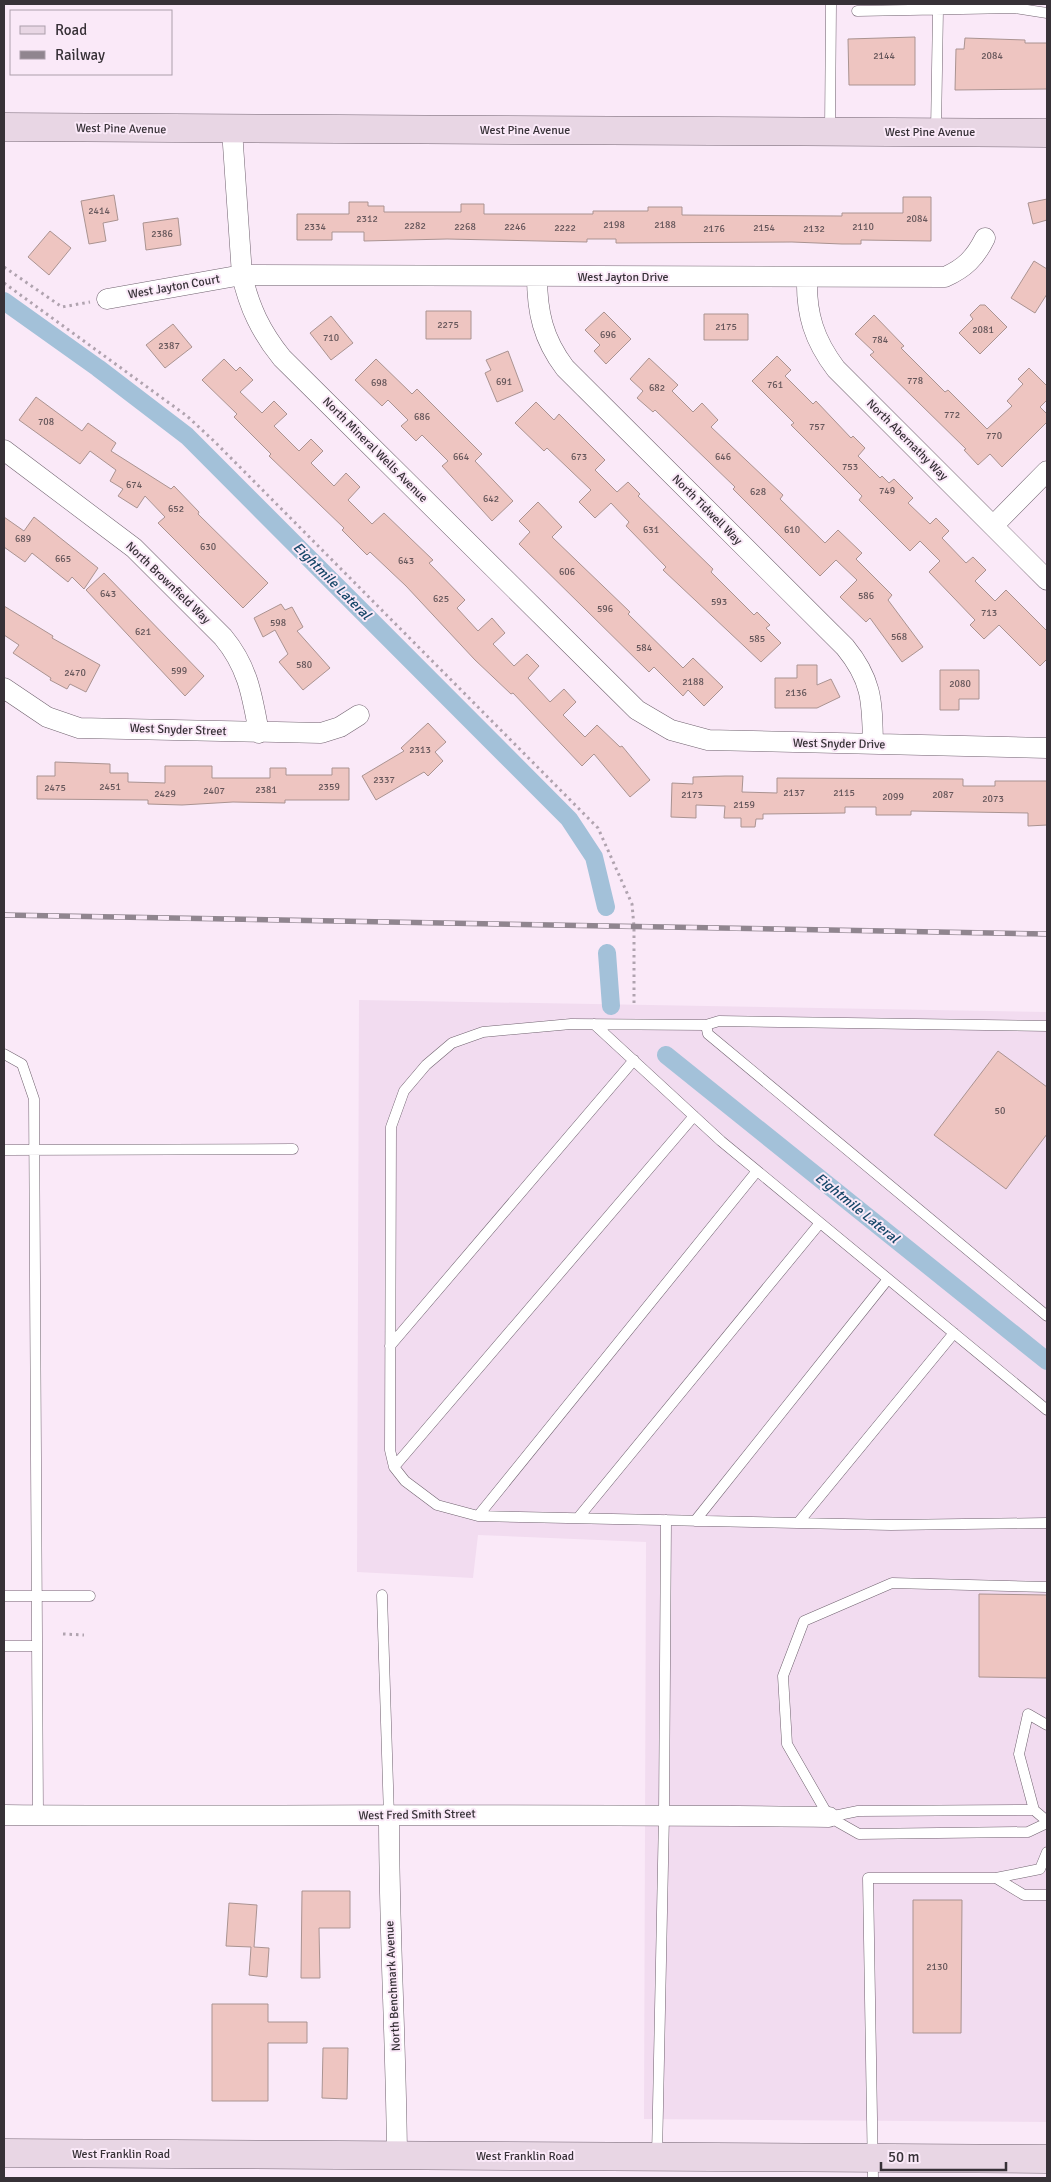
<svg xmlns="http://www.w3.org/2000/svg" width="1051" height="2182" font-family="Signika,sans-serif">
<style>
.built{fill:#f2dcf0}
.lines{fill:none;stroke-linecap:round;stroke-linejoin:round}
.canal{stroke:#a3c1d9;stroke-width:18}
.building{fill:#eec5c1;stroke:#aa9391}
.lane-casing{stroke:#70626f;stroke-width:11}
.street-casing{stroke:#70626f;stroke-width:21}
.secondary-casing{stroke:#70626f;stroke-width:29}
.path{stroke:#b0a3af;stroke-width:3;stroke-dasharray:2.5 4;stroke-linecap:butt}
.lane{stroke:#fff;stroke-width:10}
.street{stroke:#fff;stroke-width:20}
.secondary{stroke:#e8d6e4;stroke-width:28}
.rail-casing{stroke:#90858f;stroke-width:5.5}
.rail{stroke:#fae9f8;stroke-width:4;stroke-dasharray:11;stroke-linecap:butt}
.labels{text-anchor:middle;dominant-baseline:central;stroke-width:4;stroke-linejoin:round;paint-order:stroke}
.number-label{font-size:10px;fill:#65565a}
.street-label{font-size:12px;fill:#373137;stroke:#fae9f8}
.water-label{font-size:14px;font-style:italic;fill:#154668;stroke:#fae9f8}
</style>
<rect width="100%" height="100%" fill="#fae9f8"/>
<path class="built" d="M359,1000L1047,1012V2122L644,2119L646,1542L478,1535L473,1578L357,1572Z"/>
<g class="lines">
<path class="canal" d="M4,301L98,368L187,436L569,819L594,857L606,907
M607,953L611,1006
M666,1055L1047,1361"/>
</g>
<path class="building" d="M915,37V85H849L848,39Z
M965,38L1025,40V43H1047V89L955,90L956,49H964Z
M114,195L118,220L103,223L106,241L89,244L81,201Z
M903,197H931V241L861,240V244H842L792,242L616,243V239H587V242L447,239L364,241V232H332V240H297V214H349V202H368V206H384V212H461V204H484V214H593V211H648V207H682V215L842,216V213H903Z
M1047,199V220L1033,224L1028,203Z
M178,218L181,245L146,250L143,223Z
M50,231L71,248L49,275L28,257Z
M1034,261L1047,269V294L1035,313L1011,298Z
M980,305H985L1007,327L980,354L959,333L973,319L970,315Z
M426,311H471V339H426Z
M604,312L631,339L606,364L594,351L600,345L585,330Z
M704,314H748V340H704Z
M874,315L904,346L901,348L945,392L948,390L987,429L1012,406L1007,401L1023,384L1018,379L1029,368L1047,386V400L1040,407L1047,414V422L1002,467L990,454L978,465L964,450L966,449L870,355L874,352L855,334Z
M331,316L353,343L331,360L310,333Z
M173,324L192,347L165,368L146,345Z
M508,351L523,391L497,402L485,373L491,370L486,360Z
M777,356L791,370L785,376L813,404L816,401L851,438L853,436L865,448L858,456L880,478L882,476L889,483L894,479L913,498L908,503L930,524L936,518L949,531L942,538L966,563L973,557L986,570L975,581L995,601L1006,590L1047,631V659L1040,666L999,625L984,639L970,625L975,620L929,572L940,561L920,541L910,551L859,500L862,496L791,425L794,423L752,381Z
M649,358L678,385L672,391L693,412L702,403L718,420L711,427L783,495L780,499L825,543L838,530L862,553L856,559L892,595L888,600L923,647L902,662L870,618L866,622L840,597L857,580L836,560L820,576L733,489L735,487L655,410L653,412L637,398L643,391L630,379Z
M224,359L236,371L240,367L253,380L240,392L262,413L274,401L287,414L274,426L299,451L311,439L323,451L311,463L334,486L346,473L360,487L348,500L372,524L384,513L433,560L429,563L465,600L457,608L478,631L492,618L505,633L493,644L514,666L527,654L539,666L528,678L550,702L564,689L576,702L563,715L585,737L597,725L620,747L622,746L650,780L630,797L594,754L582,766L513,693L511,694L475,660L406,586L370,552L367,555L342,530L344,528L269,456L271,454L234,417L237,414L202,380Z
M376,359L412,394L417,389L482,454L475,461L513,501L492,521L442,466L448,461L422,435L416,441L401,426L408,420L388,400L382,406L355,380Z
M36,397L82,431L88,423L116,443L111,451L171,489L174,486L199,512L198,514L268,583L243,608L158,523L165,517L145,496L137,508L118,496L123,489L110,481L116,470L90,451L80,464L19,420Z
M536,402L554,420L559,414L605,460L595,470L617,492L628,482L640,494L638,496L713,569L711,572L754,615L757,612L770,625L766,628L781,643L761,662L663,570L666,567L626,526L629,522L611,503L595,518L579,502L591,490L547,448L544,451L515,423Z
M538,502L562,527L552,537L630,612L628,614L683,668L693,658L723,687L704,706L688,690L683,696L654,667L649,672L519,544L530,532L519,521Z
M4,517L24,531L34,517L98,568L84,589L72,577L68,582L32,553L25,562L4,547Z
M104,573L204,676L185,696L86,590Z
M281,604L285,610L292,607L303,627L297,631L330,668L303,690L279,662L288,654L275,630L263,637L254,618Z
M4,606L53,636L52,638L100,665L86,692L70,684L67,689L50,680L51,678L13,653L19,645L4,635Z
M797,665H817V685L831,679L840,697L817,708H775V678H797Z
M940,670H979V699H959V710H940Z
M428,723L446,742L435,752L443,761L428,776L424,772L376,800L362,776L404,751L401,748Z
M55,762L110,764V773H128V782L165,783V766H212V778H270V768H286V775H332V768H349V800H285V803L233,802L182,805L148,804V800L37,799V776H55Z
M725,776H743L742,792L777,793V778L963,779V786H995V781H1047V825L1028,826V813L911,811V815H876V807H845V813L763,814V819H756L755,827H741V818H724L725,806L696,805V818L671,817L672,783L693,784V777Z
M998,1051L1047,1087V1134L1006,1189L934,1135Z
M979,1594L1047,1595V1678L979,1677Z
M302,1891H350V1928H319L320,1978H301Z
M913,1900H962L961,2033H913Z
M229,1903L257,1905L254,1947L269,1948L267,1977L249,1975L251,1947L226,1946Z
M212,2004H268V2022H307V2043H268V2101H212Z
M323,2048H348L347,2099L322,2098Z"/>
<g class="lines">
<g class="lane-casing">
<path id="lane" d="M857,11L1014,8L1047,13
M830,130L831,4
M936,130L938,10
M594,1024L721,1141L1047,1410
M706,1025L571,1024L483,1032L452,1043L426,1065L404,1091L391,1127L390,1450L394,1467L405,1481L437,1505L478,1516L891,1525L1047,1523
M1047,1026L719,1021L706,1025L708,1034L1047,1316
M4,1054L22,1064L34,1099L38,1815
M4,1150L293,1149
M390,1346L634,1060
M394,1467L694,1116
M478,1516L757,1171
M578,1518L820,1223
M695,1521L888,1279
M798,1523L954,1333
M1047,1587L892,1583L804,1621L783,1676L787,1744L829,1817L859,1834L1028,1832L1047,1823
M382,1595L389,1817
M4,1596H90
M4,1646H37
M1047,1725L1028,1714L1019,1754L1034,1810L1047,1821
M829,1817L858,1811L1034,1810
M996,1878L1040,1869L1047,1852
M657,2156L664,1815L666,1520
M873,2178L868,1878H996L1024,1895H1047"/>
</g>
<g class="street-casing">
<path id="street" d="M232,130L242,275C249,307 261,332 282,358L637,710L671,730L708,740L1047,748
M537,276C537,312 543,339 565,368L845,647C873,681 872,703 873,744
M807,278C806,314 814,340 836,369L1047,580
M107,299L242,275L945,277C965,268 975,258 985,238
M4,450L134,548L223,637C248,667 252,695 259,733
M993,526L1047,471
M4,688L47,717L79,728L321,733L340,727L359,715
M4,1815C279,1817 554,1813 829,1817
M389,1817C389,1930 396,2042 397,2155"/>
</g>
<g class="secondary-casing">
<path id="secondary" d="M4,127L1047,133
M4,2153L1047,2159"/>
</g>
<path class="path" d="M4,267L62,307L90,302
M4,283L187,416L216,443L598,828L632,904L634,927V1004
M63,1634L84,1635"/>
<use href="#lane" class="lane"/>
<use href="#street" class="street"/>
<use href="#secondary" class="secondary"/>
<g class="rail-casing">
<path id="rail" d="M4,915L1047,934"/>
</g>
<use href="#rail" class="rail"/>
</g>
<g class="labels">
<g class="number-label">
<text x="884" y="56">2144</text>
<text x="992" y="56">2084</text>
<text x="99" y="211">2414</text>
<text x="367" y="219">2312</text>
<text x="917" y="219">2084</text>
<text x="614" y="225">2198</text>
<text x="665" y="225">2188</text>
<text x="415" y="226">2282</text>
<text x="315" y="227">2334</text>
<text x="465" y="227">2268</text>
<text x="515" y="227">2246</text>
<text x="863" y="227">2110</text>
<text x="565" y="228">2222</text>
<text x="764" y="228">2154</text>
<text x="714" y="229">2176</text>
<text x="814" y="229">2132</text>
<text x="162" y="234">2386</text>
<text x="448" y="325">2275</text>
<text x="726" y="327">2175</text>
<text x="983" y="330">2081</text>
<text x="608" y="335">696</text>
<text x="331" y="338">710</text>
<text x="880" y="340">784</text>
<text x="169" y="346">2387</text>
<text x="915" y="381">778</text>
<text x="504" y="382">691</text>
<text x="379" y="383">698</text>
<text x="775" y="385">761</text>
<text x="657" y="388">682</text>
<text x="952" y="415">772</text>
<text x="422" y="417">686</text>
<text x="46" y="422">708</text>
<text x="817" y="427">757</text>
<text x="994" y="436">770</text>
<text x="461" y="457">664</text>
<text x="579" y="457">673</text>
<text x="723" y="457">646</text>
<text x="850" y="467">753</text>
<text x="134" y="485">674</text>
<text x="887" y="491">749</text>
<text x="758" y="492">628</text>
<text x="491" y="499">642</text>
<text x="176" y="509">652</text>
<text x="651" y="530">631</text>
<text x="792" y="530">610</text>
<text x="23" y="539">689</text>
<text x="208" y="547">630</text>
<text x="63" y="559">665</text>
<text x="406" y="561">643</text>
<text x="567" y="572">606</text>
<text x="108" y="594">643</text>
<text x="866" y="596">586</text>
<text x="441" y="599">625</text>
<text x="719" y="602">593</text>
<text x="605" y="609">596</text>
<text x="989" y="613">713</text>
<text x="278" y="623">598</text>
<text x="143" y="632">621</text>
<text x="899" y="637">568</text>
<text x="757" y="639">585</text>
<text x="644" y="648">584</text>
<text x="304" y="665">580</text>
<text x="179" y="671">599</text>
<text x="75" y="673">2470</text>
<text x="693" y="682">2188</text>
<text x="960" y="684">2080</text>
<text x="796" y="693">2136</text>
<text x="420" y="750">2313</text>
<text x="384" y="780">2337</text>
<text x="110" y="787">2451</text>
<text x="329" y="787">2359</text>
<text x="55" y="788">2475</text>
<text x="266" y="790">2381</text>
<text x="214" y="791">2407</text>
<text x="794" y="793">2137</text>
<text x="844" y="793">2115</text>
<text x="165" y="794">2429</text>
<text x="692" y="795">2173</text>
<text x="943" y="795">2087</text>
<text x="893" y="797">2099</text>
<text x="993" y="799">2073</text>
<text x="744" y="805">2159</text>
<text x="1000" y="1111">50</text>
<text x="937" y="1967">2130</text>
</g>
<g class="street-label">
<text transform="translate(121 129) rotate(1)">West Pine Avenue</text>
<text x="525" y="130">West Pine Avenue</text>
<text x="930" y="132">West Pine Avenue</text>
<text x="623" y="277">West Jayton Drive</text>
<text transform="translate(174 287) rotate(-10)">West Jayton Court</text>
<text transform="translate(907 440) rotate(45)">North Abernathy Way</text>
<text transform="translate(375 450) rotate(45)">North Mineral Wells Avenue</text>
<text transform="translate(707 510) rotate(45)">North Tidwell Way</text>
<text transform="translate(168 583) rotate(44)">North Brownfield Way</text>
<text transform="translate(178 730) rotate(2)">West Snyder Street</text>
<text transform="translate(839 744) rotate(1)">West Snyder Drive</text>
<text transform="translate(417 1815) rotate(-1)">West Fred Smith Street</text>
<text transform="translate(393 1986) rotate(-93)">North Benchmark Avenue</text>
<text x="121" y="2154">West Franklin Road</text>
<text x="525" y="2156">West Franklin Road</text>
</g>
<g class="water-label">
<text transform="translate(332 581) rotate(45)">Eightmile Lateral</text>
<text transform="translate(857 1208) rotate(39)">Eightmile Lateral</text>
</g>
</g>
<rect width="1051" height="2182" fill="none" stroke="#373137" stroke-width="10"/>
<rect x="10" y="10" width="162" height="65" fill="#fae9f8" stroke="#ac9fab"/>
<rect x="20" y="26" width="25" height="8" fill="#e8d6e4" stroke="#ac9fab"/>
<text x="55" y="35" font-size="15" fill="#373137">Road</text>
<rect x="20" y="51" width="25" height="8" fill="#90858f" stroke="#ac9fab"/>
<text x="55" y="60" font-size="15" fill="#373137">Railway</text>
<path d="M881 2162v8h125v-8" fill="none" stroke="#373137" stroke-width="2.5"/>
<text x="888" y="2162" font-size="15" fill="#373137" stroke="#fae9f8" stroke-width="4" paint-order="stroke">50 m</text>
</svg>
